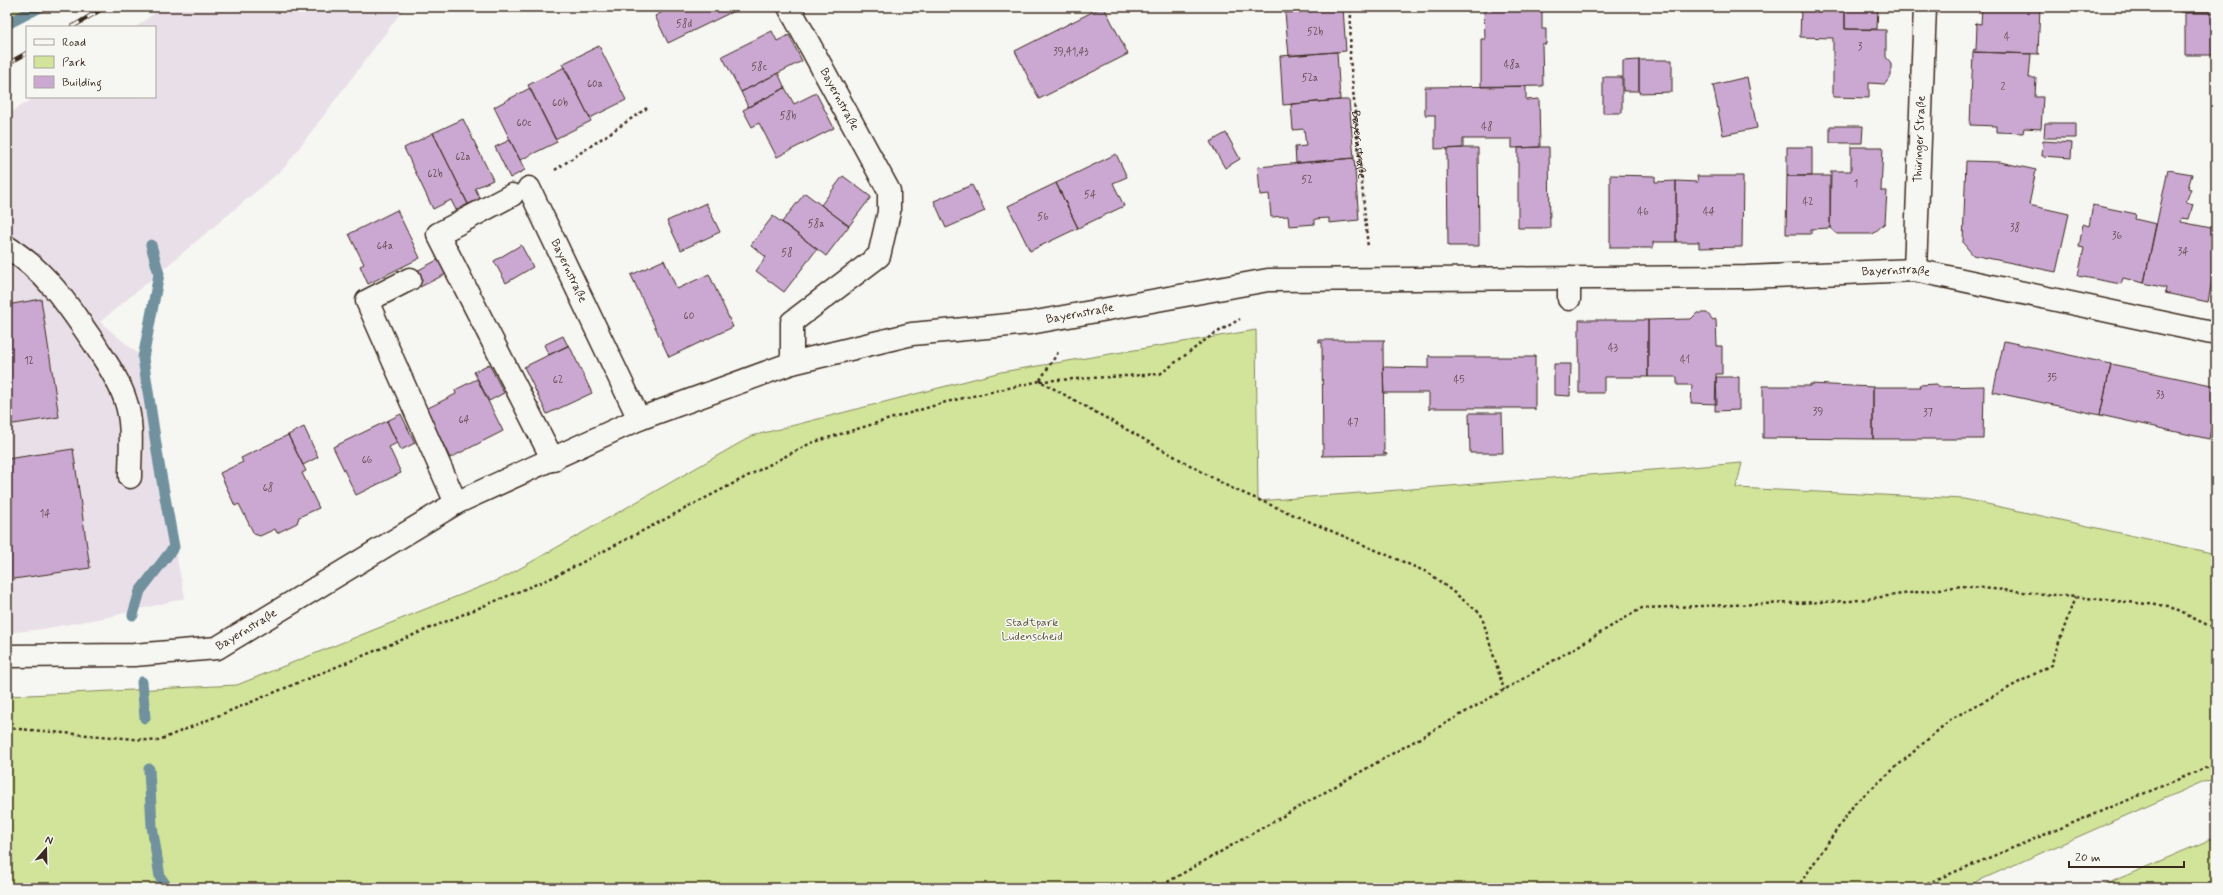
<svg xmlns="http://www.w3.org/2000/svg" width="2223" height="895" font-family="Mynerve,sans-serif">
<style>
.built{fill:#e9dfe8}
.green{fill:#d1e499;stroke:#86875c}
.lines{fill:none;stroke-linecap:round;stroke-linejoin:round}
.stream{stroke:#6f919d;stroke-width:11}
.building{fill:#cba8d2;stroke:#3b2a1e}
.service-casing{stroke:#3b2a1e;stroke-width:25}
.minor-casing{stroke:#3b2a1e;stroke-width:25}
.path{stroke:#3b2a1e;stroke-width:2.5;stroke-dasharray:3 3;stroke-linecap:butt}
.service{stroke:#f6f6f2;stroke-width:22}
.minor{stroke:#f6f6f2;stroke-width:22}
.rail-casing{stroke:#3b2a1e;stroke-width:4.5}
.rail{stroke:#f6f6f2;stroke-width:3;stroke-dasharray:9;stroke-linecap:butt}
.labels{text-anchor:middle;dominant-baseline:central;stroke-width:3;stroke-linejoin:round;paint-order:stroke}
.number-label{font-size:10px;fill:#5f4a4b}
.street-label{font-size:12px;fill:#3b2a1e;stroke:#f6f6f2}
.park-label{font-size:12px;fill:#60583d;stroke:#f6f6f2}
</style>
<rect width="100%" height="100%" fill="#f6f6f2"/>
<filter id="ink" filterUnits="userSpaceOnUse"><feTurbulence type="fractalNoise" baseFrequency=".025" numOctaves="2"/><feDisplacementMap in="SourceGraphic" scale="8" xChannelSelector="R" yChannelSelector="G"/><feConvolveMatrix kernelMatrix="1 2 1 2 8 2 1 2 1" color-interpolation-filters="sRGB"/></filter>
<g filter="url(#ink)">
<path class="built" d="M163,7H405L284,168L100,322L143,358L163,492L185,598L108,617L42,629L7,633V115L35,97H155V27H136Z"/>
<path class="green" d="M7,7H40L12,22L7,38Z
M1256,330L1258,501L1742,463L1736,488L1964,499L2216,554V781L2202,782L1962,888H7V696L237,685L505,577L752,436L1001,372Z
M2216,837V888H2097Z"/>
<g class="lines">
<path class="stream" d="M7,24L40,7
M133,615L140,591L174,547L159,464L143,358L159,274L151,245
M142,682L145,718
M149,769L152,826L160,877L168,888"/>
</g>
<path class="building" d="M672,7H742L668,43L655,16Z
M1102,7H1104L1128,54L1039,99L1015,51Z
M1484,7H1542V29H1546V44H1542L1543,86L1481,87V39H1485Z
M1845,7H1878L1877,29H1845Z
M1982,7H2040L2038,53L2040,54L1973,52L1974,49L1976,50L1977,25L1975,23L1981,24Z
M2180,7H2216V13L2180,12Z
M1343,8L1346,51L1289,56L1285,13Z
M1801,8L1845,9V29L1886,30V57L1891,63V76L1885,84L1869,83V98L1833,97V38L1800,37Z
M2185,13H2216V55H2185Z
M772,31L777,41L789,35L802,61L741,92L722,56Z
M599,46L626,100L590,118L562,64Z
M1337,52L1340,100L1283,105L1280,56Z
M1973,52L2031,54L2029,78H2036L2035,97H2043L2041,129L2024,128L2023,133L1997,132V126L1970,125Z
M1639,60H1672V92L1639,93Z
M1639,60V91H1623V61Z
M565,67L591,121L555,139L528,85Z
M778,73L785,88L748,107L741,92Z
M1603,77H1622V113H1603Z
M1747,77L1757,128L1723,135L1713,85Z
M1526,86V100L1539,99L1540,147L1512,148V139H1463V148L1435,149V115H1425V87Z
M530,88L557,142L520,160L494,107Z
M785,88L794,104L816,93L834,128L777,157L759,123L752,127L743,110Z
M1340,100H1349L1354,158L1296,163L1295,147L1306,146L1304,129L1293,130L1291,104Z
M463,119L493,180L475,188L480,199L468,204L433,133Z
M2045,123H2076V138H2044Z
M1830,126H1863L1862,143H1830Z
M433,133L468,204L456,210L451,200L433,209L404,148Z
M1226,133L1240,159L1225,168L1210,142Z
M510,140L525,170L510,178L495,147Z
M2043,141L2072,143L2071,158L2042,156Z
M1540,147H1549L1550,228H1518V148Z
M1787,147H1812V176H1787Z
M1851,147H1883L1881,191H1887L1885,223L1873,234H1837L1830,228L1831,171H1851Z
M1463,148H1478L1479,246H1448L1447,149Z
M1116,154L1127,177L1113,183L1124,206L1078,228L1056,183Z
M1354,158L1359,220L1329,223V218L1315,219V224L1289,226L1288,216L1271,217L1269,194L1260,195L1258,167Z
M1966,161L2000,162L2036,170L2029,205L2069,214L2056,272L1973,255L1963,243Z
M2168,170L2192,174L2188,188L2191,189L2186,202L2193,204L2189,219L2182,218L2181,222L2216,229V275H2213L2208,302L2165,293L2166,288L2144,283Z
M1610,175L1655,176V182L1676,181V242H1653V248H1610Z
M843,176L871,197L849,226L821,205Z
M1697,176H1743L1742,247L1699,248V242H1676V181L1698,182Z
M1787,176H1830V228L1811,229V234H1786Z
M1056,183L1078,228L1030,251L1008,206Z
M972,185L985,211L946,228L934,201Z
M805,193L849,226L826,256L782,222Z
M706,203L720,232L681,250L667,221Z
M2093,205L2136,214L2135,219L2156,224L2144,283L2123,278L2121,284L2078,276L2084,248L2079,247L2083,224L2089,226Z
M397,210L420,258L368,284L360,266L364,264L349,234Z
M773,216L817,249L784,292L756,271L766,257L751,245Z
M521,245L533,267L506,283L494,261Z
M441,258L448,273L420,287L413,273Z
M664,260L677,289L709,274L733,327L669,357L631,275Z
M41,299L59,417L7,425V305Z
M1697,313H1707L1713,320L1716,319L1717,346H1722V374H1716L1717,404L1691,403L1692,385H1677V377H1648V320L1691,319Z
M1579,320H1648V377H1604V393H1579Z
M563,336L568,346L549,355L544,345Z
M1319,340H1385L1383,342L1384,454L1386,453L1387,455L1321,456L1323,454L1322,342L1319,343Z
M2004,341L2111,364L2100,415L1993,392Z
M569,345L592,393L547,414L524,367Z
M1429,355L1431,357H1534L1535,355V410L1534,408H1431L1429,410V393H1384L1383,367L1429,368Z
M489,364L504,393L489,401L474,372Z
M1554,364H1571L1570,396L1554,395Z
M2111,364L2216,386V403L2209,439L2100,415Z
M1716,377H1739V410L1715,411Z
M477,379L503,431L450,458L426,409L456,394L455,390Z
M1810,384L1873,387V439L1763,438V386H1810Z
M1937,384V387L1984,386L1983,439H1873V387H1920L1919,385Z
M1469,413H1502L1503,453H1470Z
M401,414L415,443L401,450L387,421Z
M387,421L397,443L389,447L401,473L356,495L333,447Z
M304,427L318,457L303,465L288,435Z
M288,435L306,471L302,473L319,508L299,517L297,523L277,533L275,529L260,536L254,534L239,504L235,506L220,473L243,462L241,458Z
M73,449L90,568L7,580V459Z"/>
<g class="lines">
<g class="service-casing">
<g id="service">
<path id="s2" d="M789,7L889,191V212L879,256L792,322V363"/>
<path id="s3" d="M529,188L639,419"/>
<path d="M512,195L438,234L553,460"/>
<path d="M7,247C46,271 69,306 94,343C105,361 118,378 125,399C134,424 130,451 130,477"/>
<path d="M1569,278V299"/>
<path d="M410,279L367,301L456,503"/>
</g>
</g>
<g class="minor-casing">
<g id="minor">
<path id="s4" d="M1915,270L1925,7"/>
<path id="s5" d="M7,656L134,655L217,648L456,503L639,419L792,363L912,334L1030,323L1268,280L1746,277L1915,270L2216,334"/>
</g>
</g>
<g class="path">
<path id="s1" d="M1351,9L1350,58L1368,248"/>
<path d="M555,170L647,108"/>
<path d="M1040,380L1059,351"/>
<path d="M1040,381L1160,374L1211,336L1240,319"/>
<path d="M7,728L157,741L556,576L811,443L946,402L1040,381L1229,487L1429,573L1481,614L1504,690"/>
<path d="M1157,888L1504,690L1642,608L1851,601L1962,586L2168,606L2216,629"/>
<path d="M1797,888L1855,803L1951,719L2051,665L2075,597"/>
<path d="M1916,888L2208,767H2216"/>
</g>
<use href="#service" class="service"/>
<use href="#minor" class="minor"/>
<g class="rail-casing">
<path id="rail" d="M72,27L105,7
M7,64L27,53"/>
</g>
<use href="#rail" class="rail"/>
</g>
</g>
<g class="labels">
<g class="number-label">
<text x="684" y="24">58d</text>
<text x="1315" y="32">52b</text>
<text x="2007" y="37">4</text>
<text x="1860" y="47">3</text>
<text x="1071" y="52">39,41,43</text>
<text x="1512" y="65">48a</text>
<text x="759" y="67">58c</text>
<text x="1310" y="78">52a</text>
<text x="595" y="84">60a</text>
<text x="2003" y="87">2</text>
<text x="560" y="103">60b</text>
<text x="788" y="116">58b</text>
<text x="524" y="123">60c</text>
<text x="1487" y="127">48</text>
<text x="463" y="157">62a</text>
<text x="435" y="174">62b</text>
<text x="1307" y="180">52</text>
<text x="1856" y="184">1</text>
<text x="1090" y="195">54</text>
<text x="1808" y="202">42</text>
<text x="1643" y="212">46</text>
<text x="1709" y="212">44</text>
<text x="1043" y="217">56</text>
<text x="816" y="224">58a</text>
<text x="2015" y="228">38</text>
<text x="2117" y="236">36</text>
<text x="385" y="246">64a</text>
<text x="2183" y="252">34</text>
<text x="787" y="253">58</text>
<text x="689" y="316">60</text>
<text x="1613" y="348">43</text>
<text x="1685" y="360">41</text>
<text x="29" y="361">12</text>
<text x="2052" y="378">35</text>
<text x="558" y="380">62</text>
<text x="1459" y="380">45</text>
<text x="2160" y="395">33</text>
<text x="1818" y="412">39</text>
<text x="1928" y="413">37</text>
<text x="464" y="420">64</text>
<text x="1353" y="423">47</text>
<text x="367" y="460">66</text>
<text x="268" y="488">68</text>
<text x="45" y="514">14</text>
</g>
<g class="street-label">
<text stroke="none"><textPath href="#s2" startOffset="105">Bayernstraße</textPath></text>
<text stroke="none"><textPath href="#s4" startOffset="131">Thüringer Straße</textPath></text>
<text stroke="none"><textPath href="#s1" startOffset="136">Bayernstraße</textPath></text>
<text stroke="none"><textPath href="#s3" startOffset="92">Bayernstraße</textPath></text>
<text stroke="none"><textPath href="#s5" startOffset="1966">Bayernstraße</textPath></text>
<text stroke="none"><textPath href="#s5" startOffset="1147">Bayernstraße</textPath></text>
<text stroke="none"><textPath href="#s5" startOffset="245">Bayernstraße</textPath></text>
</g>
<g class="park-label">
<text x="1032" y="623">Stadtpark<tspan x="1032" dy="14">Lüdenscheid</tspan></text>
</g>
</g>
<rect width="2223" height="895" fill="none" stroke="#f6f6f2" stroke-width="24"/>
<rect x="12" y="12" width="2199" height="871" fill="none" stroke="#3b2a1e" stroke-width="1.5" filter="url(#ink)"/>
<rect x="26" y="26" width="130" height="72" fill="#f6f6f2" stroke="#aba49d"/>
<rect x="34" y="39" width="20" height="6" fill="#f6f6f2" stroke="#aba49d"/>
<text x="62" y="46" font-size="12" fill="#3b2a1e">Road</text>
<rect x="34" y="56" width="20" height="12" fill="#d1e499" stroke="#aba49d"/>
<text x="62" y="66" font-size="12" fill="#3b2a1e">Park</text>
<rect x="34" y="76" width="20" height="12" fill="#cba8d2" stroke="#aba49d"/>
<text x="62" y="86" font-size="12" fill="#3b2a1e">Building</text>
<g transform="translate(46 849) rotate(20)" stroke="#f6f6f2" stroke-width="3" paint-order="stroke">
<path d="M0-3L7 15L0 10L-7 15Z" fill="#3b2a1e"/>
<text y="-6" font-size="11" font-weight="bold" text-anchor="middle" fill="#3b2a1e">N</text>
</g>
<path d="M2069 861v6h115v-6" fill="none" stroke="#3b2a1e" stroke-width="2"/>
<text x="2075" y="861" font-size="12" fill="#3b2a1e" stroke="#f6f6f2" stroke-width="3" paint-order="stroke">20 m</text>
</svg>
